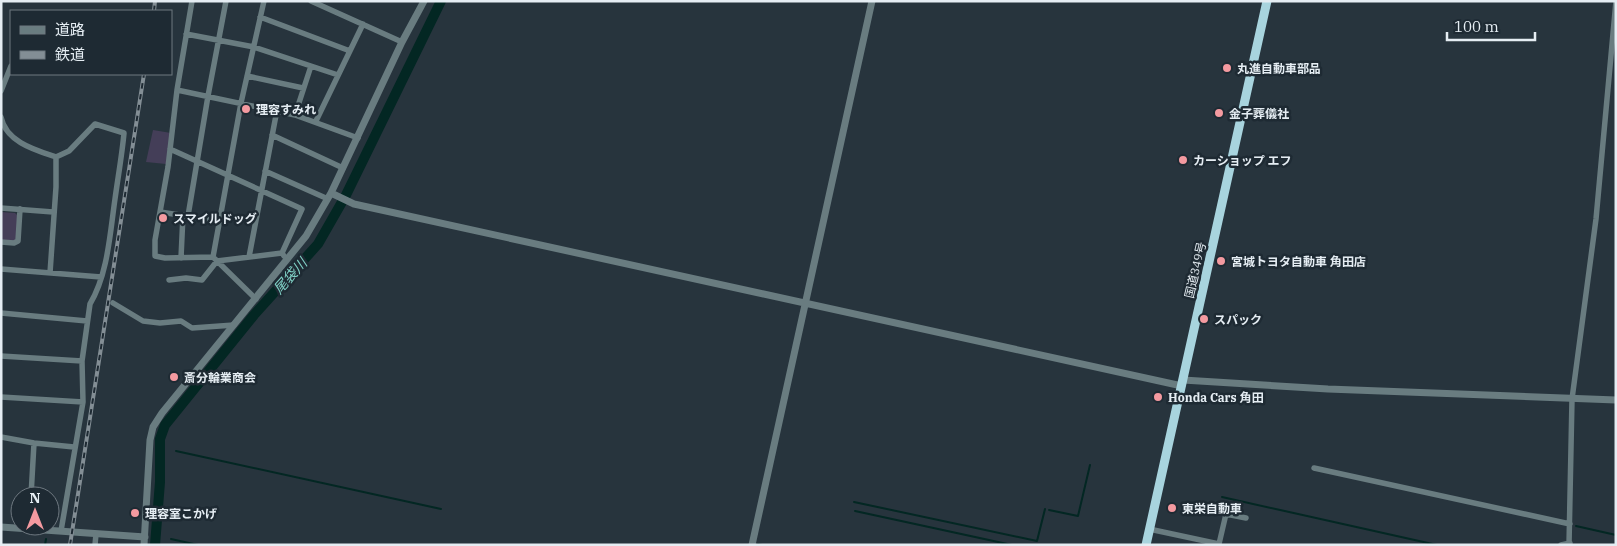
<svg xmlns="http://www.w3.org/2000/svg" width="1617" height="546" font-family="'IBM Plex Serif','Noto Sans JP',serif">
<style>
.green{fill:#443e58}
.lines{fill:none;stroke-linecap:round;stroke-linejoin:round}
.stream{stroke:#032723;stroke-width:2}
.river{stroke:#032723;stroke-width:10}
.minor{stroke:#697c80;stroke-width:5.5}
.tertiary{stroke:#697c80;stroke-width:7}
.trunk{stroke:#a8d4de;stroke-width:9}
.rail-casing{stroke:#838e95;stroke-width:4}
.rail{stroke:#1e2a33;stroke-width:2;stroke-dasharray:5.5;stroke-linecap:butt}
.poi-dot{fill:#f49aa0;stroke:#1e2a33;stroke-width:2}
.labels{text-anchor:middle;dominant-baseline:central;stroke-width:5;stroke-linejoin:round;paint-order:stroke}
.poi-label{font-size:12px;font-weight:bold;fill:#e5edf3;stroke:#1e2a33;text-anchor:start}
.street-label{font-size:12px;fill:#e5edf3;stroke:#1e2a33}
.water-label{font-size:14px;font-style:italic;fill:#80d1c6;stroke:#1e2a33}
</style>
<rect width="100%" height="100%" fill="#27343d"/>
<path class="green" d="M153,130L171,133L166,164L146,162Z
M1,212L15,213L18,216L17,239L13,241H1Z"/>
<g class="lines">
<path class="stream" d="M176,451L441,509
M1222,497L1437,545
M854,502L1037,541L1045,509
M1049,510L1078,516L1090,465
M855,511L1012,545
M1576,526L1616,535
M171,539L198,545
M758,544L762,545
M45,545L46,539"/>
<path class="river" d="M155,545L160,482V439L165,425L254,315L318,244L346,195L441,1"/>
<path class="minor" d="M192,1L177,90L168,167L155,240V256L165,258L213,257L256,299
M311,1L402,42
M260,17L350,51
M186,34L254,47L338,75
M247,76L303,88
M177,90L295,115L358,138
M1,91L11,66
M295,115L311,66
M1,117C6,142 35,150 56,157L69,151L95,124L124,133C122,155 118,177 115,199C110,233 108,274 90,304L82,361L83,402L61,531
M316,121L363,24
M272,135L343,168
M170,149L302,209L282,253
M265,171L328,199
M1,208L53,212
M160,212L219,221
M188,216L208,96L226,1
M1,242L14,243L18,241L20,209
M213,257L241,103L264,1
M249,257L277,110
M181,258L183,215
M1,269L101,277
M50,273L56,187V157
M169,280L186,278L202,280L217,261L282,253L284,256
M113,303L143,321L160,323L181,321L192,328L234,325
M1,313L87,321
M1,356L82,361
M1,397L83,402
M1,437L34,443L74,447
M1314,468L1570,524
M31,496L34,443
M1149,529L1219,544L1226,514L1246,518
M95,545L96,534
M1561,545L1570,543
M1569,545L1572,399L1596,219L1616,1"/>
<path class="tertiary" d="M331,193L354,204L1182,386
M1183,380L1328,389L1616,400
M1,527L145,537
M144,545L150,440L153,427L162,413L306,236L331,193L402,42L424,1
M752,545L872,1"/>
<path class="trunk" d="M1146,545L1267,1"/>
<g class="rail-casing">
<path id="rail" d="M154,11L155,1
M70,545L144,74"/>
</g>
<use href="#rail" class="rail"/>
</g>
<g class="poi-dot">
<circle cx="1227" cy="68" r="5"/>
<circle cx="246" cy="109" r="5"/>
<circle cx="1219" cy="113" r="5"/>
<circle cx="1183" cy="160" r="5"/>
<circle cx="163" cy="218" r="5"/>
<circle cx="1221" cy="261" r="5"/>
<circle cx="1204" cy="319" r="5"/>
<circle cx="174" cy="377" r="5"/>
<circle cx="1158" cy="397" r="5"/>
<circle cx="1172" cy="508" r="5"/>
<circle cx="135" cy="513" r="5"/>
</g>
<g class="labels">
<g class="poi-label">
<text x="1237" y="68">丸進自動車部品</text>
<text x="256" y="109">理容すみれ</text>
<text x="1229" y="113">金子葬儀社</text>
<text x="1193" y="160">カーショップ エフ</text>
<text x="173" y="218">スマイルドッグ</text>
<text x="1231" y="261">宮城トヨタ自動車 角田店</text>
<text x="1214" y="319">スパック</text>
<text x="184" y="377">斎分輪業商会</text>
<text x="1168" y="397">Honda Cars 角田</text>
<text x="1182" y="508">東栄自動車</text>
<text x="145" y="513">理容室こかげ</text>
</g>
<g class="street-label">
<text transform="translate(1195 270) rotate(-77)">国道349号</text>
</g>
<g class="water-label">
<text transform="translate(290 276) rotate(-48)">尾袋川</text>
</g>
</g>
<rect width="1617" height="546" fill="none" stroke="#e5edf3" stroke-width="5"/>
<rect x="10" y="10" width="162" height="65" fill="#1e2a33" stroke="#6e7880"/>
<rect x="20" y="26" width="25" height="8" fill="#697c80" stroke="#6e7880"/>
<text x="55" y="35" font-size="15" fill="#e5edf3">道路</text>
<rect x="20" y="51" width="25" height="8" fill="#838e95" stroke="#6e7880"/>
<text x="55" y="60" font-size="15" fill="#e5edf3">鉄道</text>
<g transform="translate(35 511)"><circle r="24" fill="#1e2a33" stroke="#6e7880"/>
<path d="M0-4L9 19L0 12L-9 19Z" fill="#f49aa0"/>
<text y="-8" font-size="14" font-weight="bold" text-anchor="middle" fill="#e5edf3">N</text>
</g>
<path d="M1447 32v8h88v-8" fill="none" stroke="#e5edf3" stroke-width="2.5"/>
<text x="1454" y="32" font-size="15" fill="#e5edf3" stroke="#1e2a33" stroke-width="4" paint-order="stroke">100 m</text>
</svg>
